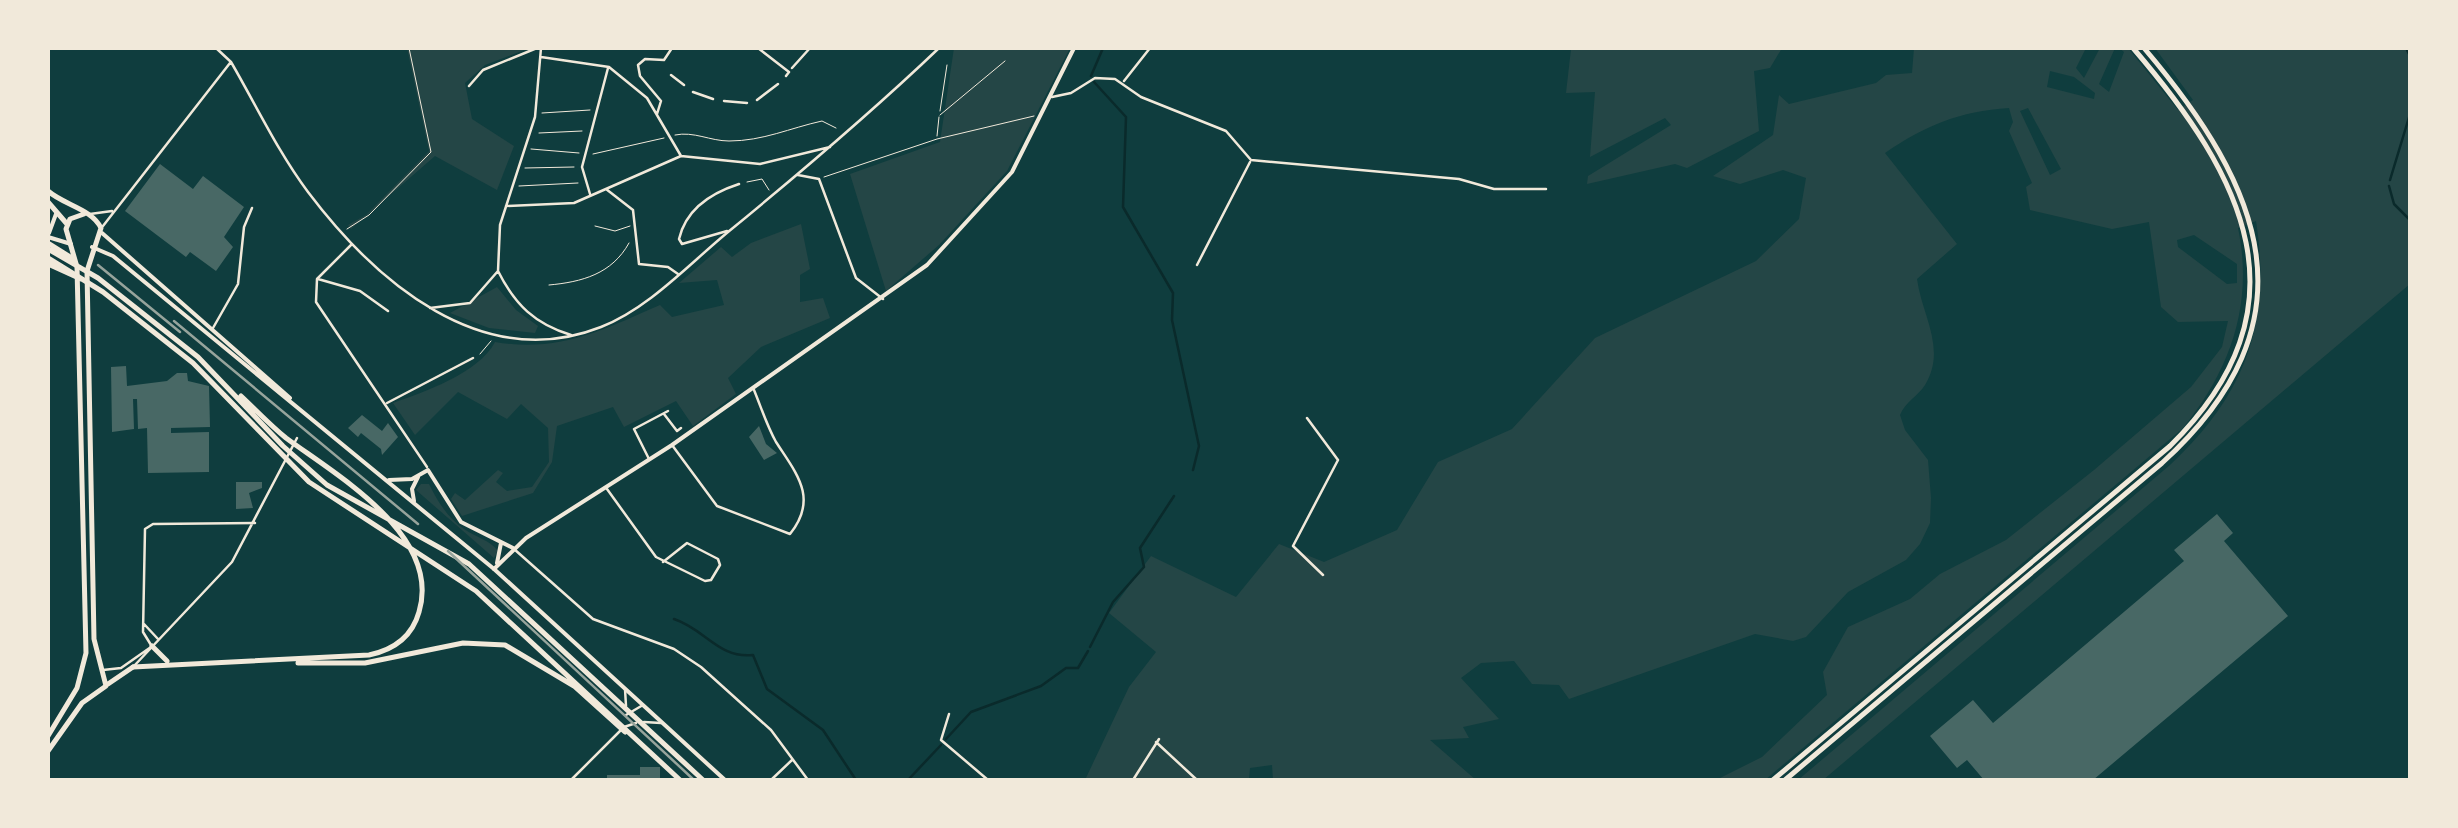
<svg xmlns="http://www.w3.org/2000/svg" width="2458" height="828" font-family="Barlow,sans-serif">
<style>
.green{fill:#244646;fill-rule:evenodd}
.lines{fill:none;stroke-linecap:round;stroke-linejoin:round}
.stream{stroke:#0a2a2b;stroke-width:2.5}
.building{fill:#486865}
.path{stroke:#f1e9da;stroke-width:1}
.minor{stroke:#f1e9da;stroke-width:2.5}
.tertiary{stroke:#f1e9da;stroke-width:4}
.secondary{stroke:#f1e9da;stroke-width:4}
.primary{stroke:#f1e9da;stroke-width:5}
.trunk{stroke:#f1e9da;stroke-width:5}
.rail{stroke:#97a49c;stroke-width:2.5}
</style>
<rect width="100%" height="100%" fill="#0f3d3e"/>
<path class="green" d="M407,48H530L485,65L465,83L472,119L514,146L497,190L435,156L351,229L348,225L366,215L429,151Z
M954,48H1070L1007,171L939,245L886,291L850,174L940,142Z
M1491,48H1782L1770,68L1754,71L1759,131L1687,168L1675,164L1587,184L1588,176L1671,125L1665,118L1590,157L1595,92L1566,93L1571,49Z
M1914,48H2086L2076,68L2084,78L2100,48H2115L2099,84L2109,92L2124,52L2119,48H2128L2178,110L2193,100L2155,48H2410V284L1823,780H1798L2170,465C2245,395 2272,323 2256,221L2238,228C2254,304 2230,371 2182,429L1765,780H1716L1762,757L1827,695L1823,672L1848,627L1910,599L1940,574L2006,540L2094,470L2191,387L2222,347L2228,321L2178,322L2161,307L2149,222L2112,229L2030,210L2026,187L2032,183L2009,131L2013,122L2009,108C1960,111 1924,126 1885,153L1957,244L1917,279C1922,316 1947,349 1925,385C1918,396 1905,402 1900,415L1905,430L1928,460L1931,498L1930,523L1920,544L1906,560L1848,592L1806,637L1793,641L1755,634L1569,699L1559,685L1532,684L1514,661L1481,663L1461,678L1499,719L1463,727L1469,738L1430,740L1476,780H1273L1272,765L1250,768L1249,780H1085L1129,687L1156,652L1109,613L1151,556L1236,597L1279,544L1324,562L1397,530L1438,462L1512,429L1595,338L1756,261L1799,219L1806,178L1783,170L1740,184L1713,176L1773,135L1779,95L1789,104L1876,83L1886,75L1912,73ZM2050,71L2074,77L2095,93L2094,99L2047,87ZM2028,108L2061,169L2050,175L2020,111ZM2194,235L2237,264V283L2227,284L2178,247L2177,240Z
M801,224L810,269L800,275V302L823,298L830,318L761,347L728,378L736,394L693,426L676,401L624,427L613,407L557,426L552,462L533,493L462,516L451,499L455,493L465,500L498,470L503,473L496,482L507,491L532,487L549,462L548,428L521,404L507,419L458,392L415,435L393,403C424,392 479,373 495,342C558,353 603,330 660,305L672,317L724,305L717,280L679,283L721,247L732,257L751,243Z
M497,287L516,310L538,326L535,333L489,328L450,313Z
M421,484H429C438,502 447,517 464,529C475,537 490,540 498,551L494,558L416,490Z"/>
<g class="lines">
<path class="stream" d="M2406,48L2410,56
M1091,76L1103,48
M1094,82L1126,117L1123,207L1173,293L1172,320L1199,446L1193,470
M2390,180L2410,114
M2389,186L2394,204L2410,220
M674,619C705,629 719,659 753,655L767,689L823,730L856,780
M1090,647L1113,602L1144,567L1140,548L1174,496
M946,739L971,712L1041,686L1066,668H1078L1088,651
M908,780L941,745"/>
</g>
<path class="building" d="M160,164L193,189L203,176L244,207L224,237L233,247L216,271L190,252L186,257L125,211Z
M126,366L127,386L167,381L177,373H187L188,381L209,386L210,427L171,428V433L209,432V472L148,473L147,428L138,429L137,399H133L134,429L112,432L111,367Z
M362,415L382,431L388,423L398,437L382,455L381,449L361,433L358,437L348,428Z
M759,426L766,444L777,453L764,460L749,437Z
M236,482H262V488L249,493L253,508L236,509Z
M2217,514L2233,533L2224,541L2288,616L2093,780H1984L1967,760L1957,768L1930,736L1973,700L1993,723L2184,561L2174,550Z
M640,767H660V780H607V775H640Z"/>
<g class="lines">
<path class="path" d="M940,111L947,65
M542,113L590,110
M940,115L1005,61
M539,133L582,131
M675,135C694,131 710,141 729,141C763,141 790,128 822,121L836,128
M937,136L939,117
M531,149L579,153
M593,154L664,138
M525,168L574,167
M824,177L937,139L1034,116
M747,182L762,179L769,190
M519,186L578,183
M595,226L615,231L630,226
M347,229L369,215L431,152L409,48
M549,285C582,282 612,274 629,243
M480,354L491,341"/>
<path class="minor" d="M216,48L231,62C256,105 278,152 308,192C376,282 482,374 601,327C649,308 688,265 728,232C800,173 872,112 939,48
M758,48L789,72L786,76
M541,57L609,67L647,98L681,156L760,164L830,147
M792,68L810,48
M671,75L684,85
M1124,81L1150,48
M469,86L483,70L537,48
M693,92L713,99
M1052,97L1071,93L1095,78L1115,79L1141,97L1226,131L1251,160
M757,100L778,84
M724,101L747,103
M657,114L661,101L640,76L638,65L645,59L664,60L672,48
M1251,160L1459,179L1494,189H1546
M798,175L819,179L856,278L883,299
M606,189L633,210L639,264L668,267L678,274
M590,194L582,167L608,68
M506,206L574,203L681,156
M90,214L112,211
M103,226L230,63
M727,231L682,244L679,239C686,209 711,193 739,184
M352,244L317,279L316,302L427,467
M1197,265L1250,162
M498,271C515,305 535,324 571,335
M318,279L360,291L388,311
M430,308L470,303L498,271L500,225L535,117L541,48
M213,328L238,284L244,227L252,208
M387,403L473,358
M664,414L677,431L681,428
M1307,418L1338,460L1293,546L1323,575
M672,445L717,506L790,534C819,498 796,473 776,442C767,426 761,407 754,390
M649,459L634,429L668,411
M607,489L656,557L705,581L711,580L720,565L718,559L687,543L663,562
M514,549L593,619L674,649L701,667L771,730L808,780
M144,624L158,639
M151,645L143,632L145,529L153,524L255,523
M134,666L232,562L297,438
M103,670L121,668L151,647
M625,689L626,706
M949,714L941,740L988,780
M626,715L643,705
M644,722L661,723
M1156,742L1197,780
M571,780L624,727L636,723
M771,780L792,760
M1133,780L1159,739"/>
<path class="tertiary" d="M389,480L412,479L428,470L461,522L513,548
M414,501L412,489L418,477
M497,563L501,543
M494,569L526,538L672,445L927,265L1012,172L1074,48"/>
<path class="secondary" d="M49,233L56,214
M102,233L290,398
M48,237L71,244
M92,247L113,256L494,569L725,780"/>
<path class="primary" d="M48,191C64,205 92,209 101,228L87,271L94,639L106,686L82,703L48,751
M48,202L67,224
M108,684L133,667
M48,736L77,688L86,653L77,267L66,229L70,219L84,214"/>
<path class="trunk" d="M48,243L72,258
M48,249L98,278L198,357L283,446L327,485L469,564L703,780
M48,258L103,292L193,363L309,482L476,591L680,780
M48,264L81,279
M152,646L167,661
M298,663H365L463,643L505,645L574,686L625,732
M133,667L369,655C393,650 412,637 419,612C442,535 336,475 286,438C270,425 256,410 241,396
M1773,780L2170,446C2312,306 2243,176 2133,48
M1785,780L2162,463C2318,321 2263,188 2144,48"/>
<path class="rail" d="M98,265L180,332
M174,321L418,524
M448,551L694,780"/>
</g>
<rect width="2458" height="828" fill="none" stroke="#f1e9da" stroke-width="100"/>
</svg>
